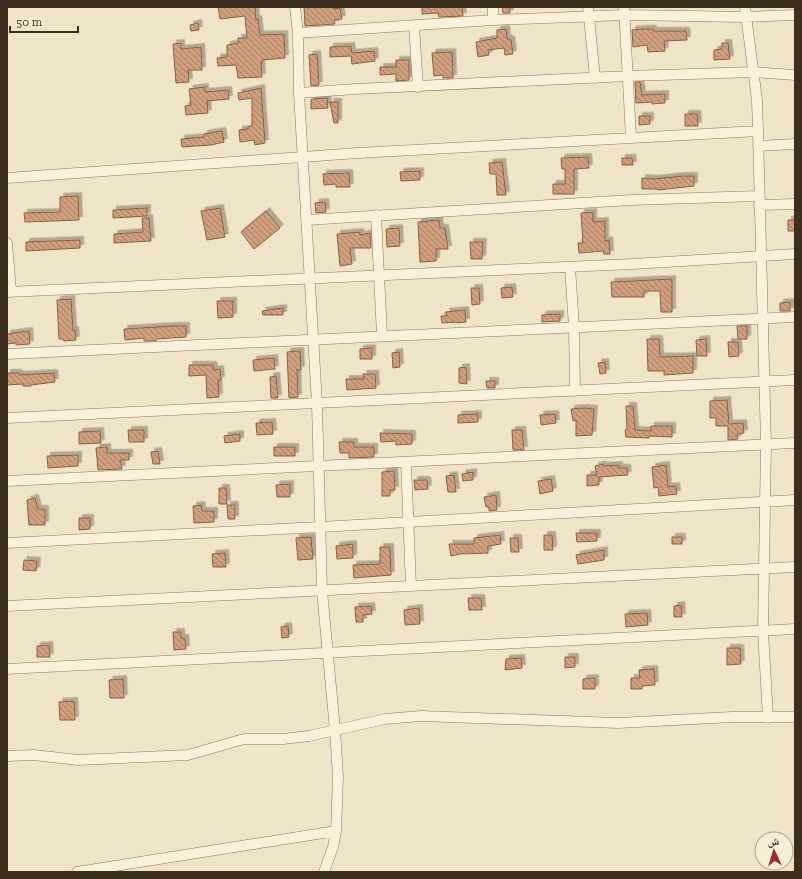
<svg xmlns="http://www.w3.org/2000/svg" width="802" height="879" font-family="'Zilla Slab','Noto Naskh Arabic',serif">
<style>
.building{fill:url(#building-back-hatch);stroke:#8d5f41;filter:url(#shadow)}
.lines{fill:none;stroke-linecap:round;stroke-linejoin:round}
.minor-casing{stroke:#8d765c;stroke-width:11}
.minor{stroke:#faf1dc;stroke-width:10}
</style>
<defs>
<pattern id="building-back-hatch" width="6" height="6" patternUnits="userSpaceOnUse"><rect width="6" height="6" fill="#cf9f7d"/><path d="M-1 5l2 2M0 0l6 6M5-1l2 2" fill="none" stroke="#a98266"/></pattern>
<filter id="shadow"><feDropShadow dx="3.5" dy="-3.5" stdDeviation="0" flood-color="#0004"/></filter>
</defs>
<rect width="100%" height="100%" fill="#f0e4c8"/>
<path class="building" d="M218,7H255L256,20L258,19L260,35L284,34L285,58L262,60V63H261L262,77L238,78L236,65L218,66L217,58L227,57V45L239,43L238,38H247L245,16L220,19Z
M304,7H334V9L340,8L342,19L334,20L335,24L305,26Z
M422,7H462L463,16L439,17L438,13L422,14Z
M502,7H510V13H503Z
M198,23L199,30L191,31L190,25Z
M506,29L507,38L511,40L513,54L505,55L504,48L488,50L489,55L478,57L476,42L497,38V30Z
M643,29H653V31H686L687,40L664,41L665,51L648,52L647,45L633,47L632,30Z
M181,43V49L201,47L202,70H188L189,82L176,83L173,44Z
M722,43H728L730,59L714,60V50L722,49Z
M351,46L352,53L374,51L375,61L352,64L351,56L330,57V47Z
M452,52L453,78H443V75L434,76L432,53Z
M317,54L319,85L311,86L309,55Z
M396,60H409V80L396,81V74L380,75V67H396Z
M635,82H640L642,95L665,94V103L652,104V102L636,103Z
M205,87V92L228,90L229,99L207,101L208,113L186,115L185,106L191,105L189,89Z
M261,88L265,143L255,145L254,140L240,142L239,130L248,129V127L252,126V98L239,100L238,93Z
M327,98L328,108L311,109V100L312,99Z
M330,102H338V123H334Z
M685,114H697L698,126H685Z
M639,116H650V124L639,125Z
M222,131L224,142L211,145L182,147L181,139L204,137V134Z
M588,157L589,168L574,169V194H553V184H565V169H562L561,158Z
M622,158H632L633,165H622Z
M502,162L506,195H497L496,174H490L489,163Z
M420,171V180L401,181L400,172Z
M349,173L350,187H336V184L324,185L323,174Z
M682,176H694V186L658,190V189H642V178L654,179Z
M78,196L79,220L25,222L24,213L60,212V197Z
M325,202L326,212L316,213L315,203Z
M147,208V216L113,218V210Z
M220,208L225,237L207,240L201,211Z
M266,211L280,228L254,249L241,232Z
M593,212V222L605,221V241L609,240L610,254H604L603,251L579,253L578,243H583L581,213Z
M142,218H149L151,241L114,243V234L143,232Z
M439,220L440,228H445L448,249H436V261L420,262L418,222Z
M788,220H795V231H788Z
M399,228L400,246L387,247L386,229Z
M360,232V235L370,233L371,248H350L352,264L340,266L337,234Z
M80,240V248L26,251V242Z
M470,242H483L482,259H471Z
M672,279V312H661L660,291H644V297H612L611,282Z
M512,287L513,297L502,298L501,288Z
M471,288H479L480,304L472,305Z
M71,299L73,330H75L76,340L64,341L63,339H59L57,300Z
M217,301H233V317L218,318Z
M790,302V311H780V303Z
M283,308V315H263L262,311Z
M465,310L466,322L457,323V322L442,323L441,316H447L446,312Z
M560,314V321L542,322V315Z
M173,326H186V337L156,339V341H144V338L125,340L124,329Z
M737,326H747V339H738Z
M29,331L30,344L16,345V343L7,344V334Z
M647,339H659L660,357L693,356V373L664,375V371H648Z
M706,339L707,356H697L696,340Z
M728,342H738L739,356L729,357Z
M372,348V359H360V349Z
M300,351L301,370H297L298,397L289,398L287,352Z
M399,352L400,367L393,368L392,353Z
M274,358L275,369L254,371L253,360Z
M605,362L606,373L600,374L598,363Z
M189,365H213L214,370L220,369L221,380H218L219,397L207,398L206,375L189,376Z
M466,367L467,384L459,383V368Z
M7,373H19V375L54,373L55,382L31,385V386H23V384L7,385Z
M363,374H375L376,388L347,390L346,379H364Z
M276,376L278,398H271L270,377Z
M486,381H495V388H487Z
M727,400L729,424L743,423L744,433L737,434L738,439L728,440V426H716V418H710V401Z
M626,406H633L635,430L651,431V426H672V437L649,436V438L626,437L625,430L627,429Z
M584,408L594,409L592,435L576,436V420L573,421L571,409Z
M478,414V422L458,423V415Z
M555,414L556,423L541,425L540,415Z
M272,422L273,434L257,435L256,423Z
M128,430H144V442H129Z
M512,430H522L524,450H513Z
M100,431L101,443L79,444V432Z
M380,433L412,434V444L396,445V441L381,442Z
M240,434V441L225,443L224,436Z
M339,442H354V447H374V457L349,458V453H340Z
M107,447V453H129V460H120L122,469L98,470L96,448Z
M274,447H295V456H274Z
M158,451L160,464H153L151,452Z
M78,455V466L48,468L47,456Z
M603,464V466L619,465V468H627L628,475L599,477V485L587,486V475H597L595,466Z
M666,465L668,487L676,486L677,494L659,496L658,487L654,488L652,467Z
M394,471L395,490H390V496H382V472Z
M473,472V480L463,481L462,474Z
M454,475L456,492H448L446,476Z
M551,479L553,491L540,494L538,481Z
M414,480H427L428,489L415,490Z
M290,484V497H277L276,485Z
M219,488H226L227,504H219Z
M496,495L497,510L489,511V507H486L484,497Z
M35,498L38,509H45V525H29L27,500Z
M201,505L202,511H214V522L194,523L193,506Z
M227,505H235V519H228Z
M79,518H90V529L79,530Z
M576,533H597V541L577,542Z
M500,535L501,544L488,546V553L460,554L451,556L449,544H474V538Z
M544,535H552L553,550H544Z
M311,537L313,559L298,560L296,538Z
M672,537H682V544H672Z
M510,538H518L519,552H511Z
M353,544V558L337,559L336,546Z
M380,547H390L391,575L354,578L353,565L380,564Z
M604,550V560L578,564L576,555Z
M225,553L226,567H213L212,554Z
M24,560L37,561L36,571L23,570Z
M468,598H481L482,610H469Z
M681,605L682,617H674V606Z
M371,606L372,614L363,615V622H356L355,607Z
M419,608L420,624L405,625L404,610Z
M647,613L648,625L626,627L625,614Z
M288,626L289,637L282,638L281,627Z
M173,632H181V638H185L186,649L174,650Z
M49,645L50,657H37V646Z
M727,648H740L741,664L727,665Z
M565,657H575V667L565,668Z
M521,658L522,668L505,670L506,659Z
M654,669L655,685L642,686V689H631V678H640L639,670Z
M595,678V689H583V679Z
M123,679L124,698H110L109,680Z
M74,701L75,720H60L59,702Z"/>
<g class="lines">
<g class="minor-casing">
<path id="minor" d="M295,7L298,33L299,93L317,404L322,591L335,730L338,777L336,831L333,847L324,872
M493,7V20
M588,7L595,78
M624,7L631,137
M745,7L757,100L758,131L766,444L763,631L768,718
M414,26L418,87
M298,33L493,20L625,15L746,17L795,15
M299,93L355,89L628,76L753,72L795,75
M758,146L795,144
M7,178L358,153L758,131
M759,205L795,204
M376,215L382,335
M306,220L631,200L759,196
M7,243L11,291
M570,267L574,327L575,391
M7,292L633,264L795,254
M7,354C270,342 532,329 795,317
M7,418L795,380
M406,462L411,586
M7,481L795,443
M7,543L320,527L795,500
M7,606L795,567
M7,669L795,629
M7,756L34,755L78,760L188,755L244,739H283L309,736L385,719L421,716L618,723L732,717H795
M77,872L336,831"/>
</g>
<use href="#minor" class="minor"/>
</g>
<rect width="802" height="879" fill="none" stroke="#3d2e20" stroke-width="16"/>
<g transform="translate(774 851) rotate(356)"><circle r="19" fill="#f7eed8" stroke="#ada18e"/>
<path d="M0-3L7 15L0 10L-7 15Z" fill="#9e2a2b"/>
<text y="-6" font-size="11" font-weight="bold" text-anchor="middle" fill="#3d2e20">ش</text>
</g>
<path d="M10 26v6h68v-6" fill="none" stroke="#3d2e20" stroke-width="2"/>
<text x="16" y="26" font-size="12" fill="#3d2e20" stroke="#f7eed8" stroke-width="3" paint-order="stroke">50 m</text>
</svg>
